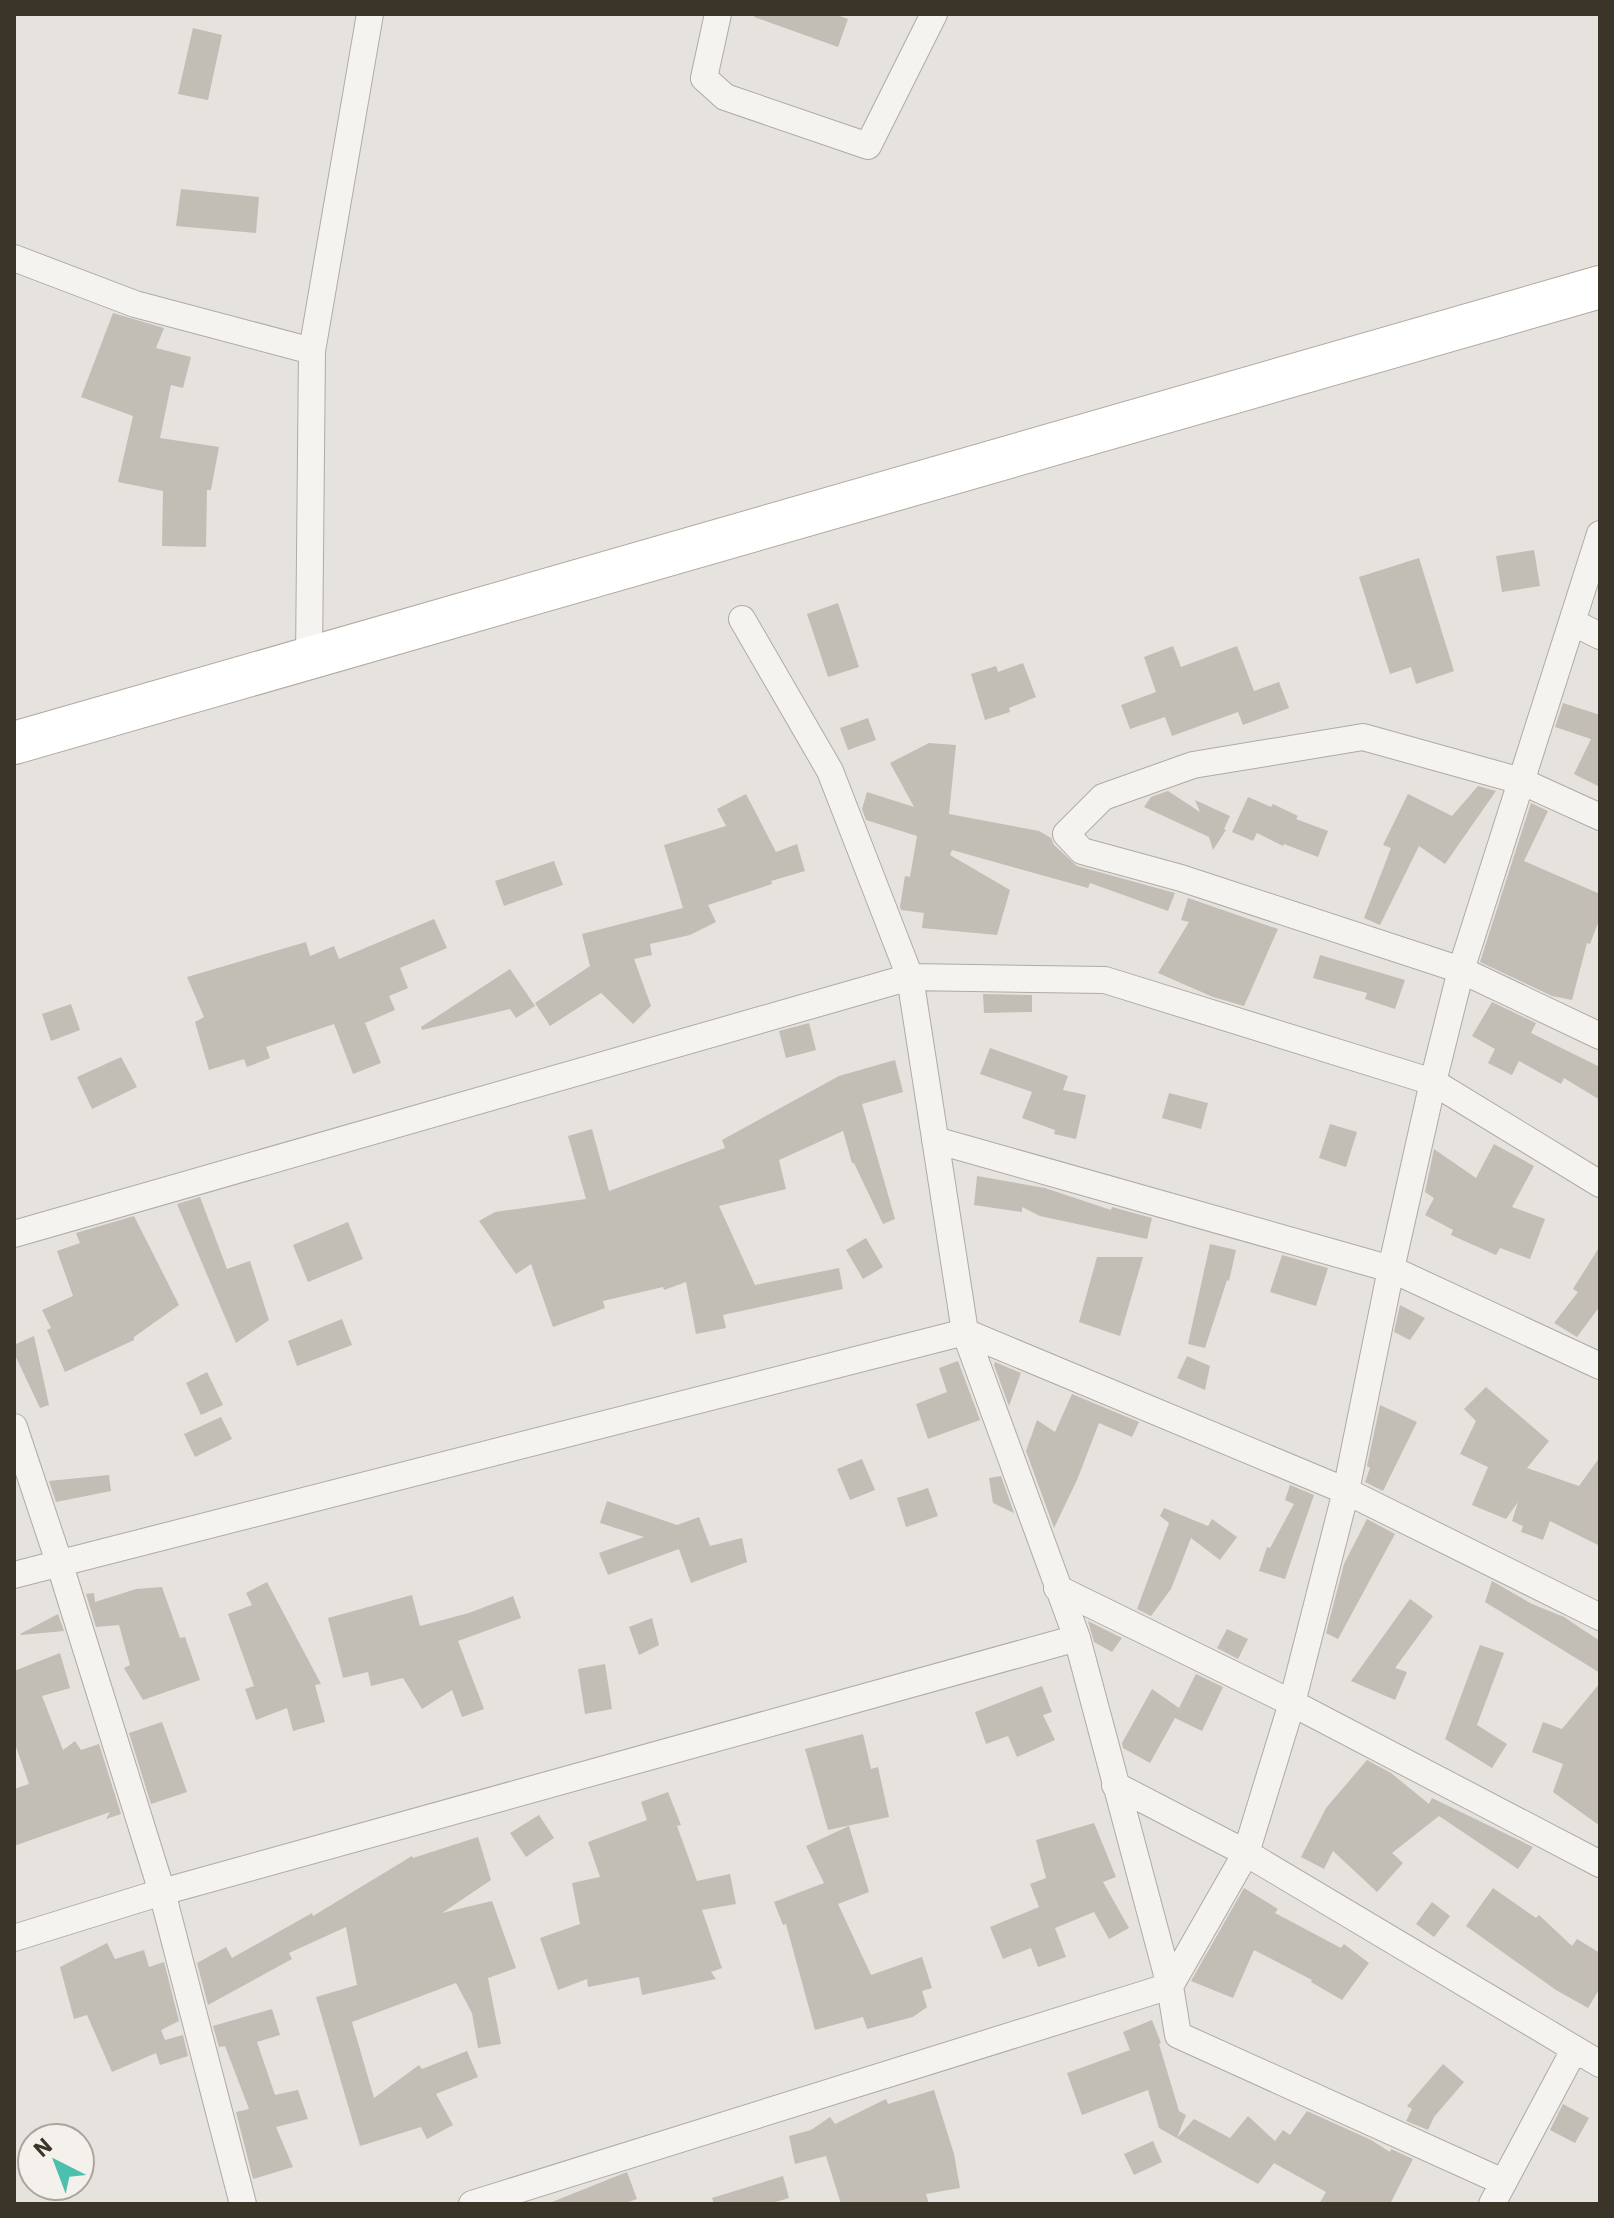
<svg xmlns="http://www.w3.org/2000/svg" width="1614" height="2218" font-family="'IBM Plex Sans',sans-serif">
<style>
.building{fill:#c2bdb5}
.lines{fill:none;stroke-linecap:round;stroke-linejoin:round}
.minor-casing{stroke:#afaaa4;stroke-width:28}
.primary-casing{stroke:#b0a99e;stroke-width:44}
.minor{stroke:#f5f3f0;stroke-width:26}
.primary{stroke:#fff;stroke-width:42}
</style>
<rect width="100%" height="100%" fill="#e6e2de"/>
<path class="building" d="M755,14H834L848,19L838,47L754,17Z
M193,28L222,35L208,100L178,94Z
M181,189L259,197L256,233L176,226Z
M113,313L164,328L156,348L191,357L183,388L171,385L160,438L219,447L211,490H207L206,547L162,546L163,491L118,482L133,416L81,397Z
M1534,550L1540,586L1502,592L1496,556Z
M1419,558L1454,671L1416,684L1411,667L1390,674L1359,577Z
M838,603L859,667L828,677L807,614Z
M1173,646L1181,667L1237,646L1254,691L1279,682L1289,708L1243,725L1238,712L1172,736L1165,717L1130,729L1121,705L1156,692L1144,657Z
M1023,663L1036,697L1009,708L1010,712L985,720L971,674L996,666L998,672Z
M1563,703L1600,715V787L1574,774L1591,739L1555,727Z
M868,718L876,740L848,750L840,728Z
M929,743L956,745L949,814L1039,831L1051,838L1054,845L1077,866L1175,893L1168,911L1090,883L1088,888L952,850L950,855L1010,890L997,935L922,928L924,913L901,910L900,907L905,876L910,877L917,836L866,820L862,809L867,792L914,807L890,763Z
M1478,786L1496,791L1445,864L1419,846L1380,925L1364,918L1391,848L1383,845L1408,794L1452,816Z
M1168,791L1200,812L1195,800L1230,816L1224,829L1226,830L1213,850L1209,837L1144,807L1151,797Z
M746,794L776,852L797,844L805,871L771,881L772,884L708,905L716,922L690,935L650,944L652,955L634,959L651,1006L633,1024L601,993L550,1026L535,1003L590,966L582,934L683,908L664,845L726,826L717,809Z
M1248,797L1271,807L1273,804L1298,816L1296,819L1328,831L1318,857L1284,844L1283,846L1257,833L1253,841L1232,832Z
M1531,803L1548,811L1524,861L1600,894V918L1590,944L1587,943L1572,1000L1552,996L1480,962Z
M554,861L563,885L504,906L495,881Z
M1188,898L1278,929L1244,1006L1213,997L1158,973L1189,922L1181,920Z
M434,919L447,948L400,968L408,988L389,996L395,1010L365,1023L381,1063L353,1074L334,1024L266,1047L270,1058L247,1067L244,1059L209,1070L195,1022L204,1017L187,977L306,942L310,956L334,946L339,959Z
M1320,955L1405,980L1395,1009L1365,999L1367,993L1313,978Z
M510,969L535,1006L516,1018L510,1009L422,1030L421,1027Z
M983,994L1032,995V1012L984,1013Z
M1492,1002L1536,1023L1531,1033L1600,1067V1100L1564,1078L1561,1084L1519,1061L1512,1075L1488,1063L1495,1049L1472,1036Z
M71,1004L80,1030L51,1041L42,1014Z
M809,1023L816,1050L786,1058L779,1031Z
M990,1048L1068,1076L1063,1090L1086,1095L1076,1139L1054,1134L1055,1130L1022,1118L1032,1092L980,1074Z
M121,1057L137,1087L92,1109L77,1077Z
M895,1060L903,1092L862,1104L895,1219L883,1224L854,1163H852L843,1131L779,1160L786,1189L719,1206L755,1285L839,1268L843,1289L723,1315L726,1328L696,1334L686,1282L664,1290L663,1287L603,1301L605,1308L553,1327L531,1264L516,1274L479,1221L495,1212L586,1199L568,1136L592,1129L609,1191L725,1148L722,1140L839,1076Z
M1169,1093L1208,1103L1201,1129L1162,1118Z
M1330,1124L1357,1132L1346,1167L1319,1158Z
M1494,1144L1534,1166L1512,1207L1545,1219L1530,1259L1500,1248L1496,1255L1451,1235L1453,1230L1425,1215L1434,1198L1425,1192L1434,1149L1476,1178Z
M977,1176L1045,1188L1111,1210L1112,1207L1152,1218L1147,1239L1040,1216L1022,1207V1212L974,1205Z
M200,1197L227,1269L250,1261L269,1320L236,1343L177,1204Z
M134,1216L179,1305L134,1337V1340L65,1372L47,1330L51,1328L42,1310L73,1296L57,1251L80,1243L76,1233Z
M348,1222L363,1259L308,1282L293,1245Z
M866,1238L883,1267L863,1279L846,1250Z
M1210,1244L1236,1250L1229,1281L1227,1280L1205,1348L1188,1344Z
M1600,1246V1306L1577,1337L1554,1323L1578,1292L1573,1289Z
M1282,1255L1328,1268L1316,1306L1270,1292Z
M1097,1257H1143L1120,1336L1079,1322Z
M1400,1305L1425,1318L1410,1340L1394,1332Z
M342,1319L352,1345L297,1366L288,1341Z
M34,1336L49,1405L40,1408L14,1353V1345Z
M1187,1356L1210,1366L1205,1390L1177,1378Z
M958,1361L980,1420L928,1439L916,1404L947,1392L939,1368Z
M995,1362L1021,1373L1009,1406L994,1365Z
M207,1372L223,1405L201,1415L186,1383Z
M1486,1387L1549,1441L1527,1468L1579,1486L1600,1457V1546L1550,1521L1543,1540L1521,1532L1523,1526L1512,1521L1518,1502L1506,1519L1472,1505L1488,1467L1460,1454L1476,1421L1464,1409Z
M1072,1394L1139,1422L1132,1437L1099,1423L1077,1480L1054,1528L1026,1451L1037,1420L1055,1432Z
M1380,1405L1417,1422L1383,1491L1365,1482L1370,1468L1367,1466Z
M221,1417L232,1439L195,1457L184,1434Z
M862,1459L875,1490L850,1500L837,1469Z
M109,1475L111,1491L56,1502L49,1481Z
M1001,1476L1014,1513L993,1503L989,1478Z
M1290,1485L1314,1495L1285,1579L1259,1571L1267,1547L1270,1548L1294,1504L1285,1500Z
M928,1488L938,1516L906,1527L897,1498Z
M607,1501L677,1525L699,1517L710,1546L742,1538L747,1562L691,1583L679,1549L608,1575L599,1553L644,1537L600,1523Z
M1164,1508L1208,1526L1212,1519L1237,1537L1220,1560L1191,1538L1171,1589L1151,1616L1137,1609L1169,1523L1160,1516Z
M1367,1519L1395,1534L1338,1639L1326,1633L1344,1564Z
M1492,1581L1532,1604L1564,1617L1600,1641V1673L1485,1602Z
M267,1582L321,1684L315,1685L325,1722L293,1731L287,1708L256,1720L245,1689L254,1686L228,1614L252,1605L246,1593Z
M162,1587L180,1638L185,1637L200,1680L143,1700L124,1668L130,1665L119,1625L96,1627L86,1594L94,1593L95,1602L136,1589Z
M412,1595L420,1626L469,1613L513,1596L521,1618L458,1641L484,1709L462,1717L452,1690L422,1709L403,1678L371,1686L368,1672L343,1678L328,1618Z
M1410,1599L1433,1616L1395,1668L1407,1672L1395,1700L1351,1681Z
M58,1614L64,1631L21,1635L20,1634Z
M652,1618L659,1645L639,1655L629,1627Z
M1088,1621L1122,1638L1112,1652L1094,1642Z
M1227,1629L1248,1639L1238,1659L1217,1648Z
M1480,1645L1504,1653L1477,1725L1507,1744L1492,1768L1445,1739Z
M60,1653L70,1688L42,1696L63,1750L75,1741L81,1750L99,1744L121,1814L106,1819L110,1812L14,1846V1789L29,1784L14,1741V1671Z
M605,1664L612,1709L585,1714L578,1669Z
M1196,1674L1223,1687L1202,1731L1175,1718L1150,1763L1123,1748L1122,1743L1152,1689L1179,1708Z
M1600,1683V1826L1553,1792L1563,1764L1532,1752L1543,1722L1562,1729Z
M1042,1686L1052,1712L1043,1715L1055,1740L1017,1757L1008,1736L986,1744L975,1712Z
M162,1722L187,1792L151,1804L129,1733Z
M863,1734L871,1769L878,1767L889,1817L828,1830L805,1749Z
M1367,1760L1391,1773L1429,1804L1432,1798L1533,1847L1518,1869L1439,1816L1392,1853L1403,1863L1377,1892L1333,1851L1324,1869L1301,1857L1326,1808Z
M668,1792L681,1825L677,1826L697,1881L730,1874L736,1904L702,1910L722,1968L711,1972L716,1979L642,1995L639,1977L588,1987L587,1979L558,1990L540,1938L580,1924L572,1883L600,1877L588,1842L647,1820L641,1802Z
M539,1815L554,1838L526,1857L510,1833Z
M1094,1823L1116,1877L1103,1882L1129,1928L1109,1939L1094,1912L1055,1928L1066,1957L1038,1967L1031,1948L1003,1959L990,1927L1039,1907L1030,1884L1046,1878L1036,1840Z
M849,1826L869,1892L838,1904L871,1975L922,1957L932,1988L922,1991L927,2007L913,2017L867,2029L863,2017L815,2030L786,1924L783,1925L774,1902L824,1883L806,1846Z
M478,1837L491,1880L442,1913L492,1901L516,1968L488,1978L501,2044L478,2048L472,2013L456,1983L352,2022L374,2098L419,2065L422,2069L467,2051L478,2077L436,2094L453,2125L427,2139L421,2127L360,2146L316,1997L357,1985L346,1927L289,1953L292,1959L208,2005L197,1963L226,1947L232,1958L312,1913L313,1916L412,1856L413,1858Z
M1244,1888L1278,1909L1275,1913L1341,1948L1344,1944L1369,1963L1342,2000L1311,1982L1312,1980L1254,1950L1233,1998L1191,1981Z
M1493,1888L1536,1918L1539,1915L1572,1946L1577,1939L1600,1953V1988L1588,2008L1556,1990L1466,1926Z
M1432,1902L1450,1916L1434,1937L1416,1924Z
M107,1943L115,1959L144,1950L149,1967L164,1962L179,2021L161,2030L165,2040L183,2035L188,2056L160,2065L156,2053L112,2072L87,2015L74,2019L60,1967Z
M272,2009L280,2035L257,2042L275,2095L298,2090L308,2119L276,2127L293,2167L253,2179L236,2112L249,2109L225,2046L219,2047L213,2026Z
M1152,2020L1161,2043L1159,2044L1179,2111L1186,2115L1177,2138L1194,2119L1230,2138L1248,2116L1275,2141L1283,2130L1290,2135L1307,2111L1371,2140L1390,2152L1391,2149L1413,2159L1390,2204H1319L1326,2192L1274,2163L1258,2184L1159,2128L1148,2090L1082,2115L1067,2073L1130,2050L1123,2032Z
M1443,2064L1464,2082L1434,2117L1428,2130L1406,2121L1412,2109L1407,2106Z
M934,2090L954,2154L960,2188L926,2194L929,2204H841L826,2156L795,2164L789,2136L811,2130L830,2117L835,2124L886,2099L888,2104Z
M1563,2104L1589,2118L1575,2143L1550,2130Z
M1153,2141L1162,2162L1134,2175L1124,2154Z
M627,2172L637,2199L623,2204H547Z
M783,2176L789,2198L769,2204H714L712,2198Z"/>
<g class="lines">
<g class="minor-casing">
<path id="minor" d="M718,14L704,78L725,97L868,146L934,14
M14,258L135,304L312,351
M742,619L830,771L910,977L965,1332L1077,1638L1170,1986L1178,2035L1503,2182
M1572,622L1600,636
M309,658L312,351L370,14
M1600,817L1521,781L1363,737L1193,765L1103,797L1066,834L1082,851L1181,878L1461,970L1600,1036
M935,1140L1391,1269L1600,1366
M14,1234L910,977L1105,980L1433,1082L1600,1184
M14,1427L59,1562L162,1892L243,2204
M14,1575L965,1332L1346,1491L1600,1617
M1057,1588L1292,1703L1600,1864
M1115,1785L1246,1853L1600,2064
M14,1938L162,1892L1077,1638
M472,2204L1170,1986L1246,1853L1292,1703L1346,1491L1391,1269L1433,1082L1461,970L1600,534
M1492,2204L1574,2050"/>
</g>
<g class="primary-casing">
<path id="primary" d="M14,743L1600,287"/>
</g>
<use href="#minor" class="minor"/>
<use href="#primary" class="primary"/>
</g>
<rect width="1614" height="2218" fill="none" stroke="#3b3428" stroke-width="32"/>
<g transform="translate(56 2162) rotate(318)"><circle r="38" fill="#f4f1ed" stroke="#aaa59e" stroke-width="2"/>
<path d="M0-6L14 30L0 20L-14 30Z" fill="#4dc0ad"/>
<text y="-12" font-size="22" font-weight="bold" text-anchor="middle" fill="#3b3428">N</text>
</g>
</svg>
